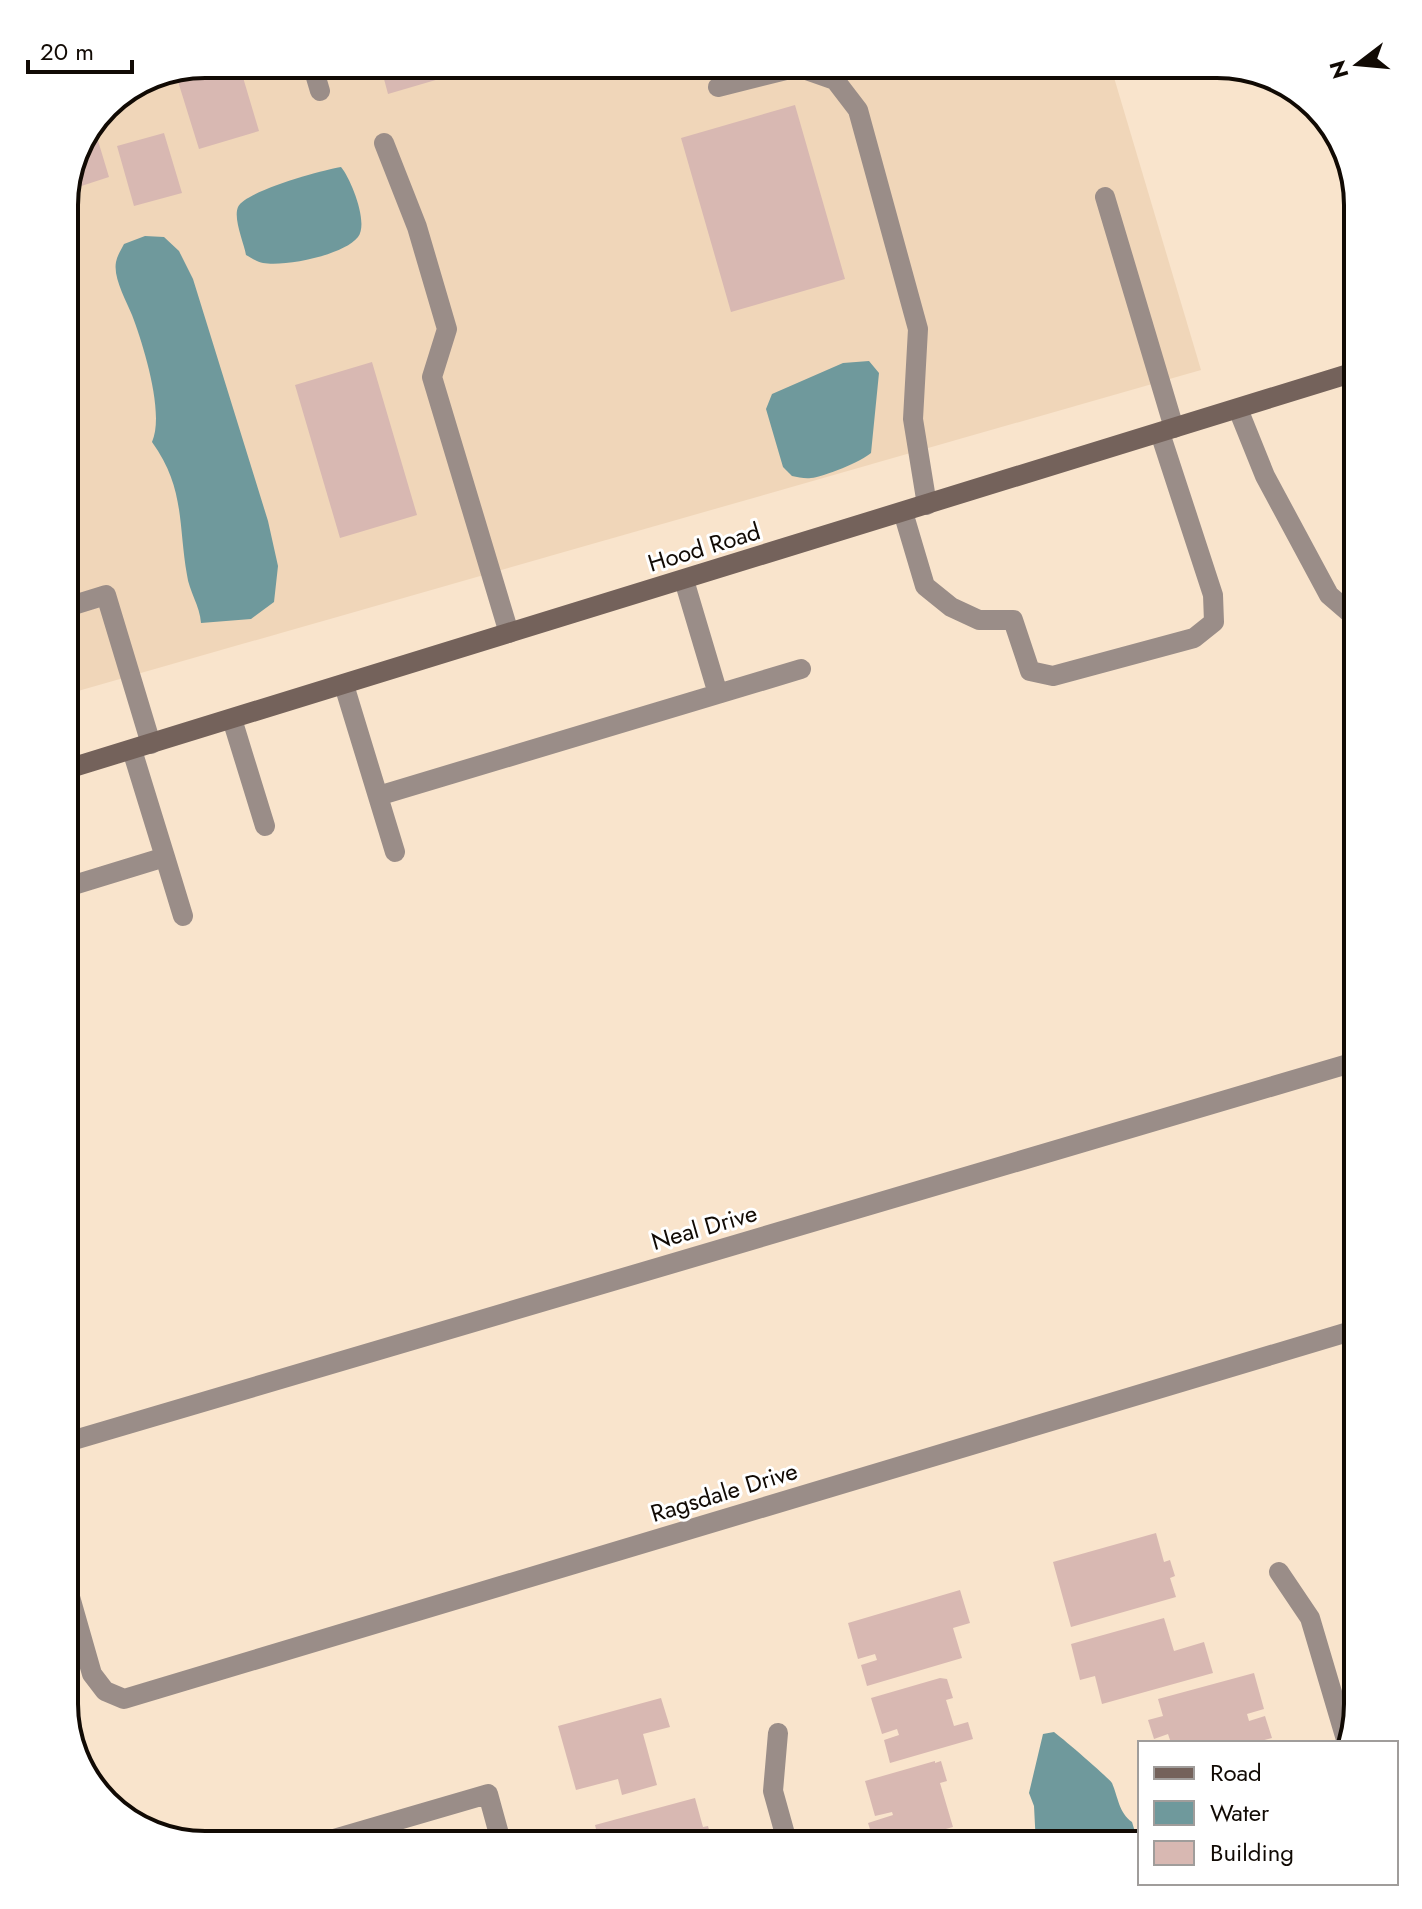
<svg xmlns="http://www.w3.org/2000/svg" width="1422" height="1909" font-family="Jost,sans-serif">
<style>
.built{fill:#f0d6b9}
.water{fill:#6f999c}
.building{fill:#d8b8b2}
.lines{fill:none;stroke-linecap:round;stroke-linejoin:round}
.lane{stroke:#9a8d88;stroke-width:20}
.street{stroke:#9a8d88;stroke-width:20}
.secondary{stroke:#74625b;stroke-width:20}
.labels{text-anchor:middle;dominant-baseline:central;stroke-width:6;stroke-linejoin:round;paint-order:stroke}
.street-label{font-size:24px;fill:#110a04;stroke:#fff}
.rim{fill:none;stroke:#110a04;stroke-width:4}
</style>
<rect width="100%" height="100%" fill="#f9e4cc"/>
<path class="built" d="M205,64H1110L1201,370L64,695V195L79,142L112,99Z"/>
<path class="water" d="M341,167C351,179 369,223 358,237C344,255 285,267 263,263C258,262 251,258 246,255C244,243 233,219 238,207C245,191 323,170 341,167Z
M145,236L164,237L179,251L193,279L268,521L278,566L274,602L251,619L201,623C200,606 189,591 187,575C178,523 185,488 152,442C165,413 143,344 132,315C126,300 113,278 116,262C117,256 121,250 124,244Z
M869,361L879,373L871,453C862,461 824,477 811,478C805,479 798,477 792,476L783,467L766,409L772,394L843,363Z
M1054,1732C1061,1737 1109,1778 1112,1783C1118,1797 1119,1813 1132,1822L1139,1845H1036L1034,1806L1029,1793L1043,1734Z"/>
<path class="building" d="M205,64H239L259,131L199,149L176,75Z
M380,64H460L463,72L388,94Z
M795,105L845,279L731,312L681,138Z
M93,124L109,177L66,191L79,142Z
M164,133L182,193L134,206L117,146Z
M372,362L417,515L340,538L295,385Z
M1156,1533L1164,1562L1170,1560L1175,1576L1170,1578L1176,1597L1071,1627L1053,1562Z
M960,1590L970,1623L953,1628L962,1658L867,1686L861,1665L877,1660L875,1654L858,1659L848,1623Z
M1164,1618L1174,1651L1204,1642L1213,1673L1102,1704L1095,1676L1080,1680L1071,1644Z
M1254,1673L1264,1709L1247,1714L1249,1721L1265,1716L1272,1738L1253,1743H1171L1168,1734L1154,1739L1148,1720L1163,1716L1158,1699Z
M940,1678L947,1679L953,1698L946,1700L954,1726L968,1722L973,1739L890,1763L884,1740L899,1735L897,1729L882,1734L871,1698Z
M661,1698L670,1727L643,1734L657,1785L622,1795L618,1779L576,1790L558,1726Z
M935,1761V1763L941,1761L947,1781L940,1783L953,1827L888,1845H875L868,1823L893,1815L892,1812L875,1816L865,1781Z
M695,1798L703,1827L708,1826L713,1845H600L595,1825Z
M977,1834L980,1845H939V1844Z"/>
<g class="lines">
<path class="lane" d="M312,64L320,91
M718,87L798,67L835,80L858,110L918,329L913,419L927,505
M384,143L417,227L447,329L432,377L509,633
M1105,197L1174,428
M1238,409L1265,476L1329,595L1358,620
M903,512L925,586L951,607L979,620H1013L1030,671L1053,676L1194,638L1214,622L1213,595L1160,433
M684,580L718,694
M64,608L106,595L151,744
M344,685L395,852
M232,719L265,826
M378,796L801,669
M165,857L183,916
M64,888L165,857L132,750
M313,1845L488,1794L502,1845"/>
<path class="street" d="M64,1443L1358,1061
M1279,1572L1310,1618L1347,1743
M64,1576L92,1674L105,1691L124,1699L1358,1329
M778,1733L773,1791L788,1845"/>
<path class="secondary" d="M64,770L1358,371"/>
</g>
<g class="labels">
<g class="street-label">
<text transform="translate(704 547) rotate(-17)">Hood Road</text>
<text transform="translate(704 1227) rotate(-16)">Neal Drive</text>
<text transform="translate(724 1492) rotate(-17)">Ragsdale Drive</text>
</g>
</g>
<path d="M0 0H1422V1909H0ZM205 78H1217A127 127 0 0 1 1344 205V1704A127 127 0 0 1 1217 1831H205A127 127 0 0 1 78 1704V205A127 127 0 0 1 205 78Z" fill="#fff" fill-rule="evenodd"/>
<path class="rim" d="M205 78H1217A127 127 0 0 1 1344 205V1704A127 127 0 0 1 1217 1831H205A127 127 0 0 1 78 1704V205A127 127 0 0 1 205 78Z"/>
<rect x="1138" y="1741" width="260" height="144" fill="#ffffff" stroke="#a09d9b" stroke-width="2"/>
<rect x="1154" y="1767" width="40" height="12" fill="#74625b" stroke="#a09d9b" stroke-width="2"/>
<text x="1210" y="1781" font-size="24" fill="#110a04">Road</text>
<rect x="1154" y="1801" width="40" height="24" fill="#6f999c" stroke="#a09d9b" stroke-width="2"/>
<text x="1210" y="1821" font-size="24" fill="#110a04">Water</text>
<rect x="1154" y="1841" width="40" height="24" fill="#d8b8b2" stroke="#a09d9b" stroke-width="2"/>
<text x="1210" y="1861" font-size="24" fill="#110a04">Building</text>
<g transform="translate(1358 64) rotate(254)" stroke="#ffffff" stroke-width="6" paint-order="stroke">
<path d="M0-6L14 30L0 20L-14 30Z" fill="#110a04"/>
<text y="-12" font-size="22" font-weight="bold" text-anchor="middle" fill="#110a04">N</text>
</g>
<path d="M28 60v12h104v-12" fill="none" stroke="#110a04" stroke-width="4"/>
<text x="40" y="60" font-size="24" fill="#110a04" stroke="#ffffff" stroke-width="6" paint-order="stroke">20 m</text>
</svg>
